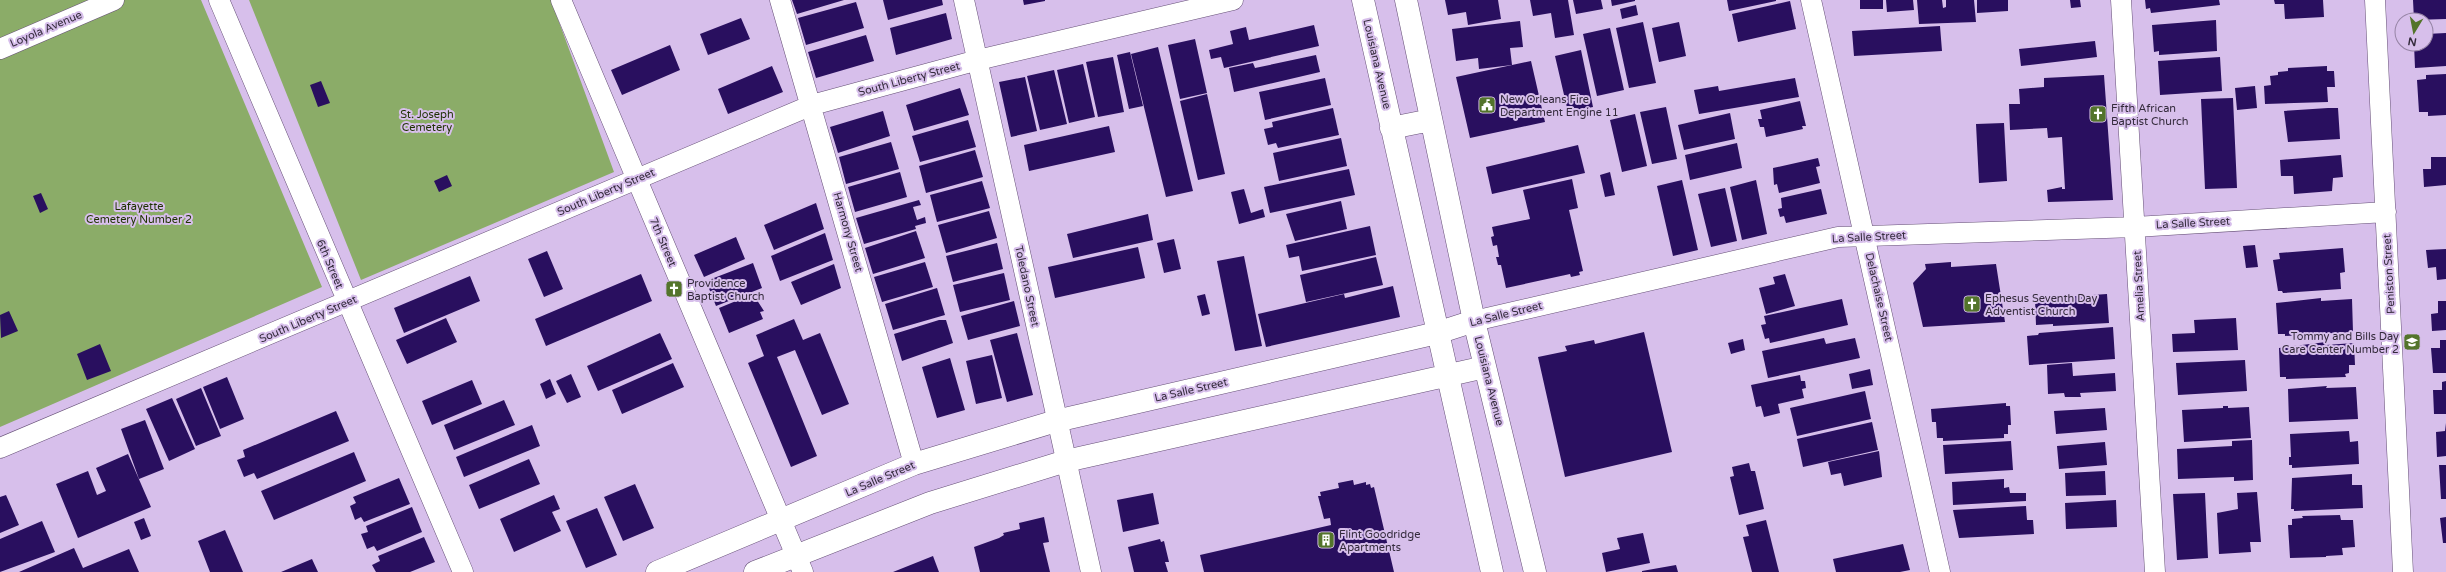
<svg xmlns="http://www.w3.org/2000/svg" width="2446" height="572" font-family="'Varela Round',sans-serif">
<style>
.green{fill:#8bac68}
.building{fill:#290f5f}
.lines{fill:none;stroke-linecap:round;stroke-linejoin:round}
.street-casing{stroke:#665077;stroke-width:21}
.secondary-casing{stroke:#665077;stroke-width:23}
.street{stroke:#fff;stroke-width:20}
.secondary{stroke:#fff;stroke-width:22}
.labels{text-anchor:middle;dominant-baseline:central;stroke-width:4;stroke-linejoin:round;paint-order:stroke}
.street-label{font-size:11px;fill:#342b3c;stroke:#d7bfeb}
.poi-label{font-size:11px;fill:#342b3c;stroke:#d7bfeb;text-anchor:start}
.park-label{font-size:11px;fill:#1e3201;stroke:#d7bfeb}
</style>
<rect width="100%" height="100%" fill="#d7bfeb"/>
<path class="green" d="M0,0H201L322,287L0,427Z
M249,0H551L614,172L361,280Z"/>
<path class="building" d="M792,0H844L797,14Z
M883,0H942L943,5L888,20Z
M1023,0H1045V1L1024,5Z
M1445,0H1498L1501,19L1468,25L1466,12L1448,15Z
M1530,0H1568L1574,35L1555,38L1551,13L1533,16Z
M1573,0H1601L1603,9L1576,14Z
M1611,0H1635V1L1612,6Z
M1727,0H1776V1L1729,11Z
M1860,0H1883V9H1860Z
M1886,0H1913L1914,10L1887,12Z
M1917,0H1942L1943,8L1946,7V0H1974L1976,22L1919,24Z
M1977,0H2008V11L1977,13Z
M2070,0H2080L2081,7L2071,8Z
M2145,0H2219L2220,5L2151,13L2150,8L2146,9Z
M2274,0H2323L2324,17L2285,19L2284,4H2275Z
M2413,0H2446V19L2414,20Z
M1790,1L1796,29L1738,42L1732,14Z
M856,2L864,28L806,45L798,18Z
M1636,5L1638,15L1622,19L1620,9Z
M946,13L952,39L896,55L890,28Z
M741,18L750,39L708,55L700,34Z
M2216,20L2217,51L2159,55V51L2154,52L2152,25Z
M1520,21L1523,47L1510,48L1512,65L1479,69L1478,58L1456,61L1452,29Z
M1643,22L1656,83L1629,88L1616,28Z
M1679,22L1686,56L1659,62L1652,28Z
M1314,25L1319,46L1224,68L1221,57L1211,59L1209,50L1233,44L1230,31L1246,27L1249,40Z
M1940,26L1942,51L1854,56L1852,31Z
M1610,28L1624,90L1597,96L1583,34Z
M2446,33V66L2415,68L2414,44H2426V34Z
M866,35L874,61L816,78L808,52Z
M1195,39L1207,93L1180,99L1168,45Z
M2095,41L2097,57L2021,66L2019,49Z
M670,45L680,70L622,95L611,70Z
M1158,47L1193,191L1166,197L1131,54Z
M1581,50L1593,107L1568,112L1555,56Z
M1130,52L1143,106L1129,109L1117,55Z
M1316,55L1320,72L1234,92L1229,68L1253,63L1255,68Z
M1113,57L1124,112L1098,117L1086,62Z
M2220,57L2222,91L2160,95L2158,61Z
M1531,61L1545,122L1470,138L1456,77Z
M1083,64L1095,117L1069,123L1057,70Z
M772,66L783,92L728,114L718,89Z
M2327,66V71H2334L2335,87H2327L2328,102L2265,104L2264,86L2271,85L2270,76L2278,75V72L2288,71V68Z
M1054,70L1067,124L1040,130L1027,76Z
M2446,74V115L2428,116V112H2419L2417,80L2426,79V75Z
M2104,75L2113,200L2048,202L2047,190L2062,187V189H2065L2062,137L2048,138L2047,128L2010,130L2009,104H2020L2019,89L2044,87V78Z
M1025,77L1037,131L1011,137L999,82Z
M1325,78L1331,105L1265,120L1259,92Z
M1795,78L1799,97L1699,114L1694,90L1718,86L1719,91Z
M321,81L330,103L318,107L310,85Z
M2255,86L2257,108L2237,110L2235,88Z
M960,88L969,115L914,131L906,105Z
M1207,94L1225,174L1198,180L1180,101Z
M2233,98L2237,188L2205,189L2201,99Z
M1800,101L1806,126H1802L1803,129L1766,137L1764,127H1760L1758,119H1762L1760,110Z
M1666,107L1677,159L1652,164L1640,112Z
M1333,108L1339,135L1278,148L1276,143L1268,145L1264,129L1273,127L1272,122Z
M2328,108H2338L2340,139L2288,142L2284,111Z
M883,111L890,136L838,153L830,127Z
M1730,113L1735,139L1684,150L1678,125Z
M1635,114L1647,166L1622,172L1610,120Z
M968,120L976,147L920,162L912,136Z
M2004,123L2007,181L1979,183L1976,124Z
M1109,126L1115,152L1029,171L1024,145Z
M1341,138L1347,166L1279,181L1273,153Z
M891,142L899,169L846,184L839,157Z
M1737,143L1742,168L1690,180L1685,155Z
M1578,145L1585,173L1492,194L1486,167Z
M975,150L983,177L926,193L919,166Z
M2341,155L2343,177L2333,178L2332,191L2294,194L2293,176H2281L2280,160Z
M2431,157H2446V185L2424,187L2423,169H2431Z
M1818,158L1820,166L1816,167L1820,183L1779,193L1777,184L1774,185L1773,168Z
M1349,169L1355,195L1270,213L1264,187Z
M900,172L907,197L855,212L848,187Z
M1610,172L1615,195L1605,197L1600,175Z
M447,175L452,186L439,192L434,181Z
M1572,179L1578,208L1569,210L1583,271L1579,272L1580,275L1571,277L1570,274L1506,288L1501,265H1498L1496,257H1499L1497,245L1493,246L1491,237L1494,236L1492,227L1530,219L1523,190Z
M1682,180L1698,250L1673,256L1657,186Z
M1756,180L1767,234L1742,240L1730,187Z
M982,181L990,208L937,222L930,195Z
M1725,188L1737,241L1711,247L1698,194Z
M1244,189L1251,213L1263,209L1265,217L1239,224L1231,192Z
M1821,189L1827,214L1786,223L1784,216L1780,217L1778,209L1782,208L1781,198Z
M41,193L48,209L40,213L33,196Z
M919,200L921,205L913,207L917,220L925,217L926,223L915,226L916,229L864,244L856,218Z
M1341,201L1347,229L1295,241L1286,214Z
M816,203L824,229L774,250L764,225Z
M989,211L997,238L946,253L938,225Z
M1148,214L1153,240L1073,258L1067,234Z
M1370,226L1376,255L1302,271L1299,256L1289,258L1286,245Z
M916,231L925,258L873,274L865,248Z
M825,233L833,260L780,281L771,256Z
M736,237L745,259L704,277L694,255Z
M1174,239L1181,269L1164,273L1157,243Z
M997,243L1003,269L953,282L946,256Z
M2255,245L2258,267L2246,268L2243,246Z
M1138,247L1145,278L1055,298L1048,267Z
M2343,248L2345,272L2340,273L2341,289L2283,293L2282,291H2278L2273,260L2280,259L2279,253Z
M2446,249V279L2437,280L2436,267L2428,268L2426,250Z
M547,251L563,289L544,297L528,259Z
M1244,256L1262,346L1235,351L1217,261Z
M1376,257L1383,285L1306,302L1300,275Z
M925,262L933,287L882,302L874,277Z
M1951,262V267L1996,264L2005,322L1923,327L1913,283L1926,269L1925,264Z
M753,263L762,288L716,306L706,281Z
M834,264L841,288L801,305L791,282Z
M1004,273L1010,300L960,312L953,285Z
M641,274L652,301L546,346L535,319Z
M1785,274L1795,306L1766,314L1759,288L1775,284L1773,277Z
M470,276L480,301L404,333L394,308Z
M1393,286L1400,317L1266,347L1258,314L1344,294L1345,298Z
M937,288L945,315L893,330L885,304Z
M753,294L764,311L760,312L763,319L729,333L719,308Z
M1205,294L1210,314L1202,316L1197,296Z
M2107,294L2109,323L2053,326V324L2036,325L2035,299Z
M2321,298V301L2352,299L2353,332L2285,336V334H2278L2276,303Z
M1842,299L1848,325L1770,343L1769,338L1765,339L1761,325L1766,324L1764,316Z
M1014,301L1020,326L968,340L961,316Z
M2438,301H2446V330L2432,331L2431,314L2438,313Z
M9,311L18,331L1,338L0,315Z
M446,318L457,342L407,364L396,340Z
M2236,318L2238,350L2173,352L2172,334L2195,333L2194,320Z
M794,319L803,340L820,333L849,404L822,415L795,350L777,357L817,456L791,467L748,363L764,356L756,335Z
M939,320H946L953,343L902,361L894,334Z
M2113,327L2115,359L2029,365L2027,336L2038,335L2039,333Z
M1644,332L1672,452L1565,477L1538,357L1567,351L1565,346L1594,340L1595,344Z
M660,333L672,359L598,391L587,366Z
M1017,333L1033,395L1007,402L990,340Z
M1824,338L1826,344L1855,338L1860,358L1768,378L1762,351Z
M1743,339L1745,350L1731,354L1728,343Z
M2440,340H2446V373H2433L2431,348H2440Z
M2326,342V345L2354,343L2355,365H2349V373L2345,374L2346,377L2286,379V377H2280L2279,348Z
M100,344L111,371L87,380L77,354Z
M992,355L1002,398L976,404L966,361Z
M950,358L965,410L937,418L922,367Z
M2245,360L2247,391L2178,395L2176,363Z
M673,363L684,387L622,414L612,390Z
M2072,363L2073,376L2115,373L2116,391L2080,393L2081,397H2065L2064,393L2048,394L2047,365Z
M1870,369L1873,385L1852,389L1849,374Z
M571,374L581,397L567,403L556,381Z
M1800,375L1801,381H1805L1806,388L1802,389L1804,398L1778,404L1780,413L1764,417L1761,406L1756,407L1751,385Z
M227,377L244,419L220,429L203,387Z
M550,379L556,394L546,399L540,384Z
M472,380L482,404L432,425L422,401Z
M2446,381V414H2434L2433,390H2442V382Z
M2327,386L2326,388L2356,387L2358,419L2289,422L2288,389Z
M201,388L221,436L196,446L176,399Z
M1865,391L1871,419L1797,436L1790,408Z
M172,398L195,449L169,461L146,409Z
M504,400L515,425L454,450L444,425Z
M2006,403V406H2010L2011,425H2008V434H2004V438L1943,441V438H1937L1936,422H1932L1931,409Z
M2223,406H2228V408L2249,407L2251,438L2184,442L2182,410L2223,408Z
M2105,408L2107,430L2056,434L2054,411Z
M336,411L349,441L257,479L254,473L244,477L237,460L245,457L243,450Z
M145,420L164,469L139,479L121,429Z
M1872,422L1878,450L1803,467L1797,439Z
M2446,423V456L2437,457L2436,432L2445,431Z
M532,425L540,446L464,477L456,457Z
M2349,431L2350,442L2358,441L2359,464L2292,468V465H2289V457H2291L2290,434Z
M2252,440L2253,480L2234,481V477L2178,479L2177,449L2232,446V441Z
M2011,441L2013,470L1945,474L1943,445Z
M2105,442L2107,465L2059,469L2057,446Z
M1879,451L1882,477L1844,486L1841,473L1831,475L1828,462Z
M354,452L366,481L274,520L261,491Z
M128,454L151,507L78,538L56,484L88,471L97,495L106,491L96,468Z
M529,459L540,484L479,509L469,485Z
M1749,463L1751,471H1755L1764,509L1739,515L1730,477L1734,476L1732,467Z
M2439,465H2446V499H2441Z
M2105,471L2106,495L2066,496L2065,473Z
M2352,474V485H2362L2363,508L2294,511V509H2291L2292,478Z
M399,478L410,504L364,522L361,517L355,520L350,506L356,503L353,497Z
M2004,479V488L2009,487L2010,493H2026V501L1953,505L1952,482Z
M1353,480L1354,485L1366,482V485L1370,484L1371,488L1374,487L1394,572H1204L1200,555L1331,525L1330,518L1324,519L1318,496H1321L1320,492L1339,488L1338,483Z
M635,484L654,528L623,541L604,497Z
M2257,492L2261,542H2250L2251,552L2219,554L2217,513L2238,509L2237,493Z
M1153,493L1159,524L1123,532L1117,500Z
M2205,493L2208,558L2177,560L2173,494Z
M6,495L19,525L0,533V497Z
M554,495L560,509L552,512L561,531L514,552L500,519Z
M2116,500L2117,527L2066,529L2065,503Z
M2026,506L2027,520H2033L2034,534L1959,538L1953,510Z
M412,507L422,532L377,551L374,546L367,549L361,534L368,532L366,526Z
M597,508L617,555L586,568L566,521Z
M2340,515L2341,520H2353L2355,547L2342,548L2343,555L2326,556V557L2290,558L2288,525H2292V519L2303,518L2302,516Z
M1044,517L1049,542L1043,543L1050,572H980L974,547L999,538L1004,535L1003,533L1020,529L1019,523Z
M2446,517V543H2443L2440,518Z
M144,518L151,536L141,540L134,522Z
M1766,520L1779,572H1752L1743,537L1749,536L1746,525Z
M42,521L55,552L0,572V539Z
M225,530L243,572H210L198,541Z
M1643,533L1650,563L1606,572L1602,553L1620,549L1617,538Z
M424,537L435,562L410,572H376L372,565L380,561L378,556Z
M1160,539L1161,542L1164,541L1169,562H1165L1168,572H1134L1128,547Z
M1903,544L1910,570L1900,572H1836L1833,559Z
M74,548L83,568L129,549L139,572H19Z
M933,556L939,572H893Z
M312,559L318,572H281Z
M1676,565L1678,572H1642V571Z"/>
<g class="lines">
<g class="street-casing">
<path id="street" d="M219,0L463,572
M561,0L803,572
M780,0L914,464
M964,0L1091,572
M1811,0L1940,572
M2121,0L2155,572
M2375,0L2403,572
M0,49L114,0
M1474,321L1838,237L2135,227L2386,212
M0,448L812,105L978,60L1233,0"/>
</g>
<g class="secondary-casing">
<path id="secondary" d="M1363,0L1492,572
M1406,0L1474,321L1535,572
M1391,128L1431,120
M657,572L914,464L1056,421L1437,333L1474,321
M755,572L930,503L1066,461L1485,367"/>
</g>
<use href="#street" class="street"/>
<use href="#secondary" class="secondary"/>
</g>
<defs>
<g id="civic-square" transform="scale(0.9)"><rect x="-9" y="-9" width="18" height="18" rx="4" fill="#53742b" stroke="#d7bfeb"/><path d="M-.6-6.5H3V-4.5H.6V-3L4-1V1h2V6H-6V1h2V-1L-.6-3ZM-1.2 2.5V6h2.4V2.5Z" fill="#fff"/></g>
<g id="church-square" transform="scale(0.9)"><rect x="-9" y="-9" width="18" height="18" rx="4" fill="#53742b" stroke="#d7bfeb"/><path d="M-1.2-6h2.4v3.5h3.3v2.4h-3.3V6h-2.4V-.1h-3.3v-2.4h3.3Z" fill="#fff"/></g>
<g id="school-square" transform="scale(0.9)"><rect x="-9" y="-9" width="18" height="18" rx="4" fill="#53742b" stroke="#d7bfeb"/><path d="M0-5L7-2L0 1L-7-2ZM-4 1L0 2.5L4 1V4Q0 6-4 4Z" fill="#fff"/></g>
<g id="building-square" transform="scale(0.9)"><rect x="-9" y="-9" width="18" height="18" rx="4" fill="#53742b" stroke="#d7bfeb"/><path d="M-4-6H4V6H1V3H-1V6H-4ZM-2.5-4.3h1.7v1.8h-1.7ZM.8-4.3h1.7v1.8H.8ZM-2.5-1h1.7V.8h-1.7ZM.8-1h1.7V.8H.8Z" fill="#fff"/></g>
</defs>
<g fill-rule="evenodd">
<use href="#civic-square" x="1487" y="105"/>
<use href="#church-square" x="2098" y="114"/>
<use href="#church-square" x="674" y="289"/>
<use href="#church-square" x="1972" y="304"/>
<use href="#school-square" x="2412" y="342"/>
<use href="#building-square" x="1326" y="540"/>
</g>
<g class="labels">
<g class="street-label">
<text transform="translate(46 29) rotate(-23)">Loyola Avenue</text>
<text transform="translate(1377 64) rotate(77)">Louisiana Avenue</text>
<text transform="translate(909 79) rotate(-15)">South Liberty Street</text>
<text transform="translate(606 192) rotate(-23)">South Liberty Street</text>
<text transform="translate(2193 223) rotate(-3)">La Salle Street</text>
<text transform="translate(848 232) rotate(74)">Harmony Street</text>
<text transform="translate(1869 237) rotate(-3)">La Salle Street</text>
<text transform="translate(663 242) rotate(67)">7th Street</text>
<text transform="translate(330 264) rotate(67)">6th Street</text>
<text transform="translate(2389 274) rotate(-93)">Peniston Street</text>
<text transform="translate(1027 286) rotate(78)">Toledano Street</text>
<text transform="translate(2139 286) rotate(-93)">Amelia Street</text>
<text transform="translate(1879 297) rotate(77)">Delachaise Street</text>
<text transform="translate(1506 314) rotate(-14)">La Salle Street</text>
<text transform="translate(308 319) rotate(-23)">South Liberty Street</text>
<text transform="translate(1489 381) rotate(76)">Louisiana Avenue</text>
<text transform="translate(1191 390) rotate(-13)">La Salle Street</text>
<text transform="translate(880 479) rotate(-23)">La Salle Street</text>
</g>
<g class="poi-label">
<text x="1500" y="99">New Orleans Fire<tspan x="1500" dy="13">Department Engine 11</tspan></text>
<text x="2111" y="108">Fifth African<tspan x="2111" dy="13">Baptist Church</tspan></text>
<text x="687" y="283">Providence<tspan x="687" dy="13">Baptist Church</tspan></text>
<text x="1985" y="298">Ephesus Seventh Day<tspan x="1985" dy="13">Adventist Church</tspan></text>
<text x="2399" y="336" text-anchor="end">Tommy and Bills Day<tspan x="2399" dy="13">Care Center Number 2</tspan></text>
<text x="1339" y="534">Flint Goodridge<tspan x="1339" dy="13">Apartments</tspan></text>
</g>
<g class="park-label">
<text x="427" y="114">St. Joseph<tspan x="427" dy="13">Cemetery</tspan></text>
<text x="139" y="206">Lafayette<tspan x="139" dy="13">Cemetery Number 2</tspan></text>
</g>
</g>
<g transform="translate(2414 32) rotate(190)"><circle r="19" fill="#d7bfeb" stroke="#9684a5"/>
<path d="M0-3L7 15L0 10L-7 15Z" fill="#53742b"/>
<text y="-6" font-size="11" font-weight="bold" text-anchor="middle" fill="#342b3c">N</text>
</g>
</svg>
